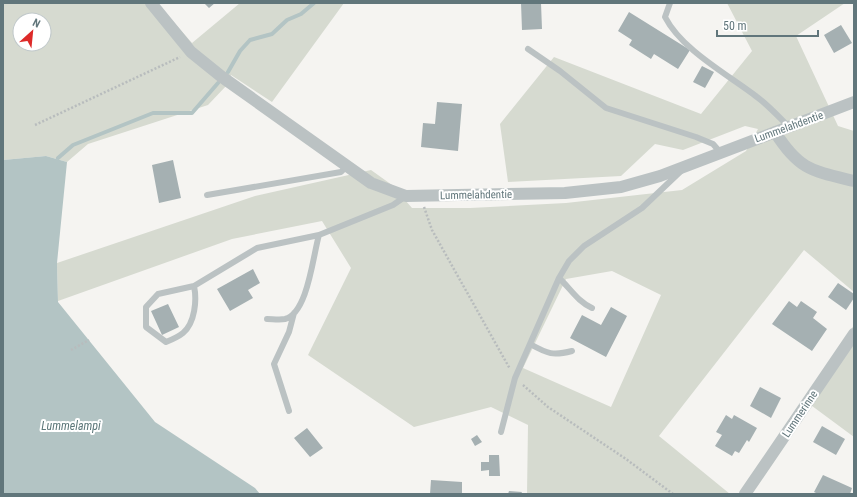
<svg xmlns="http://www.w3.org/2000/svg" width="857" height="497" font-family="'Roboto Condensed',sans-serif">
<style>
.green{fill:#d6dad0;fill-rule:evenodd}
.water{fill:#b3c4c4}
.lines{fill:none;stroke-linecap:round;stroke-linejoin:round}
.stream{stroke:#b3c4c4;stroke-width:4}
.building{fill:#a5b0b2}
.path{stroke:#b8bcbd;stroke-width:2.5;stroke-dasharray:2 2;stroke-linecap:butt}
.lane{stroke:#bbc2c3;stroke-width:6}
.street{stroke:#bbc2c3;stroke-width:12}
.labels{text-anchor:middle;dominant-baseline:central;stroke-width:4;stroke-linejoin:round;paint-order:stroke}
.street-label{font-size:11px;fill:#61767b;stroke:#fff}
.water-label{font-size:12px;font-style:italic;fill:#5b7678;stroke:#fff}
</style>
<rect width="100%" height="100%" fill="#f5f4f1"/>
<path class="green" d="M3,3H157L192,43L240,3H344L272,102L231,75L227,85L208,105L88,144L67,162L46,156L3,160ZM20,20H44V44H20Z
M727,3H845L796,36L838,126L854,131V292L804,250L659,436L730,494H527L528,425L491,407L414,427L308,355L351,268L322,221L232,239L58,301L57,263L255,196L371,170L392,185L412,208H470L566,203L682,190L746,151L758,129L745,126L683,150L655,144L621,176L508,182L500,124L554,57L701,114L752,51ZM612,271L661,295L611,407L523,368L566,279Z
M854,325V437L804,400Z"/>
<path class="water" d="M46,156L67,162L57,263L58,302L155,422L255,488L260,494H3V160Z"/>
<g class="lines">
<path class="stream" d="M228,72L240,51L250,40L272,34L287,20L301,14L314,3
M58,158L73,145L153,113H192L218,83"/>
</g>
<path class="building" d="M204,3H215L209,8Z
M521,3H541L542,29L522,30Z
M629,12L690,50L678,69L654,54L651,59L629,45L632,40L618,31Z
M841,25L852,43L834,53L824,35Z
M702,66L714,72L705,88L693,82Z
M437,102L462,104L458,151L421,147L423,123L435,124Z
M173,160L181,198L159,203L152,165Z
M253,269L260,283L248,290L253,298L230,311L217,289Z
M838,283L854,294V298L846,310L828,297Z
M789,301L797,307L801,301L817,312L813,318L827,329L812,351L772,324Z
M168,304L179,327L162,335L151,311Z
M611,307L627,316L606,357L570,338L582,315L601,325Z
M760,387L781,398L771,418L750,406Z
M726,415L732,419L734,415L757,428L749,442L747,440L739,453L735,451L732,456L715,446L722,435L716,432Z
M822,426L845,439L836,455L813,442Z
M307,428L323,448L310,457L294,438Z
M477,435L482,442L475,446L471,439Z
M489,455H499L500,476H489V470L481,471V462H489Z
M823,475L852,488L850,494H818L814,492Z
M431,480L462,482V494H430Z
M509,491L522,492L521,494H508Z"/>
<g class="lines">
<path class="path" d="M35,125L180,57
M424,207L432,230L510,369
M71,350L89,340
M523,385L548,407L626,459L673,494"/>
<path class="lane" d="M670,3L665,17C682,50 727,74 757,97C768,105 778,116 788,126
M528,49L560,71L606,108L696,137L713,144L720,152
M207,195L341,172L347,166
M559,278C570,288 578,302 592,308
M194,286C197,300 195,323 183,333C178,337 171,340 166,342L146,327V307L158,294L194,286L257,248L319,235
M267,319C272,319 280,320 285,319C308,313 313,255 319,235L393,205L406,196
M530,344C548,354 553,356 572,351
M289,411L274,364L289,332L294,313
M501,432L515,378L559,278L569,261L584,246L642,208L681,171"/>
<path class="street" d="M151,3L191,52L222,77L371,183L406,196L565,193L621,187L660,176L854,102
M775,132C799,170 812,171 854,181
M745,494L854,334"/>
</g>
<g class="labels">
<g class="street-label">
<text transform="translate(789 127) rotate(-20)">Lummelahdentie</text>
<text transform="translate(476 195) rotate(-1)">Lummelahdentie</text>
<text transform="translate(800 414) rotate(-56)">Lummerinne</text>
</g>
<g class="water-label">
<text x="71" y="426">Lummelampi</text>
</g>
</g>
<rect width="857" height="497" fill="none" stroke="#61767b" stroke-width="8"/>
<g transform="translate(32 32) rotate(27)"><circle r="19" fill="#ffffff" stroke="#c0c8ca"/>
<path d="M0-3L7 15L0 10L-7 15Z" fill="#dd2a29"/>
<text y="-6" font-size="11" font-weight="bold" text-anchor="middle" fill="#61767b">N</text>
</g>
<path d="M717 30v6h101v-6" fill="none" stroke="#61767b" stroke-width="2"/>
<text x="723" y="30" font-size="12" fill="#61767b" stroke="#ffffff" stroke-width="3" paint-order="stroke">50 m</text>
</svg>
